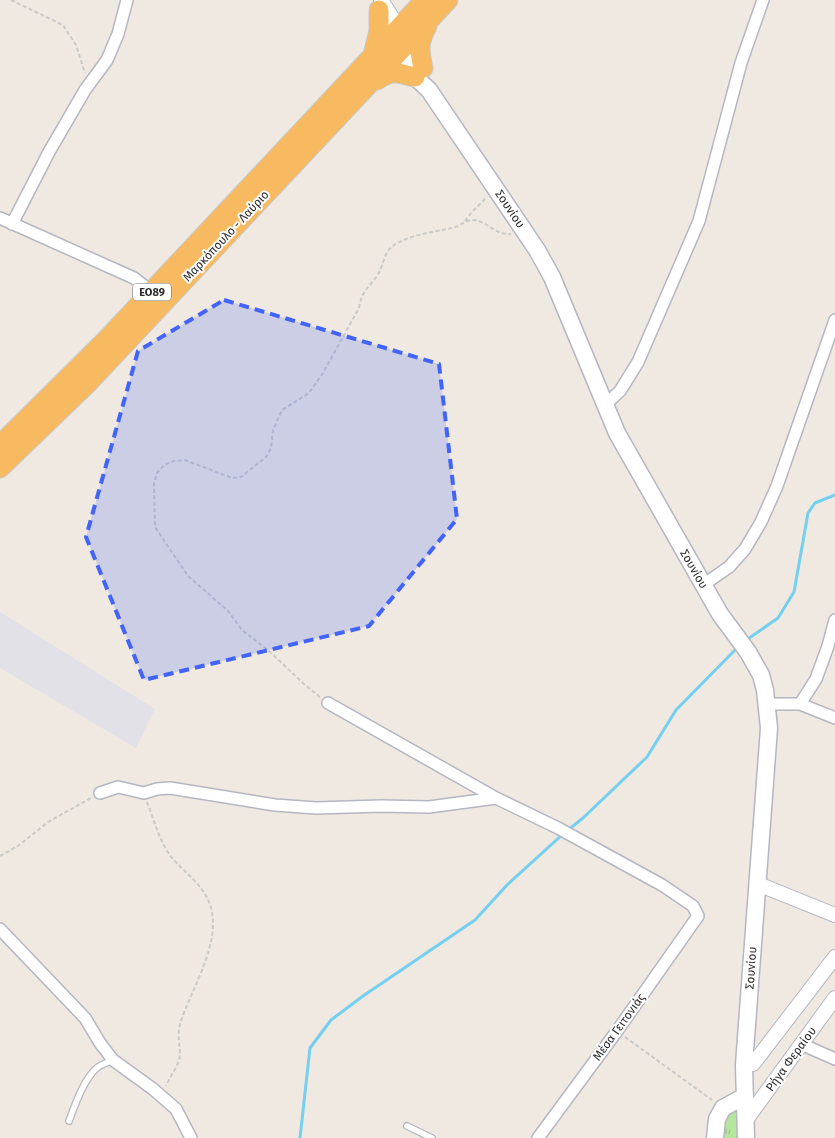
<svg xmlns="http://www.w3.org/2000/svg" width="835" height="1138" font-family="'Fira Sans',sans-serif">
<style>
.industrial{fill:#e3e1e8}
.grass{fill:url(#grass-tufts)}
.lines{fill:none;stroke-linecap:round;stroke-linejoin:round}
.stream{stroke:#75cff0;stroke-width:3}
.service-casing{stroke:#b4b7c1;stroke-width:8}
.minor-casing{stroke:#b4b7c1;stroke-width:14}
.tertiary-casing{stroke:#b4b7c1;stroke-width:16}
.secondary-casing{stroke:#b4b7c1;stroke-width:19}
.trunk-casing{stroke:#c9c9c9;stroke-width:21}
.path{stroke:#c9c9c9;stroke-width:2;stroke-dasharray:4 2.5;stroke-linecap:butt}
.service{stroke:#fff;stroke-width:5.5}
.minor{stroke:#fff;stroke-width:11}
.tertiary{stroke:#fff;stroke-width:14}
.secondary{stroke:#fff;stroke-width:16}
.trunk{stroke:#f8ba60;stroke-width:19}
.marked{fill:#4264fb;fill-opacity:0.2;stroke:#4264fb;stroke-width:4;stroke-dasharray:10 6;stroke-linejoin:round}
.labels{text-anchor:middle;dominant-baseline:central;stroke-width:4;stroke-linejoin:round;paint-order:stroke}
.shield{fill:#fff;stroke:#6d6d6d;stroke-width:1}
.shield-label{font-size:11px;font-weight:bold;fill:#2e2e2e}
.street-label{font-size:12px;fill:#2e2e2e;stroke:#fff}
</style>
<defs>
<pattern id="grass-tufts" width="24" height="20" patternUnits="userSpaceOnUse" patternTransform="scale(1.25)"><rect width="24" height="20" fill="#b6e59e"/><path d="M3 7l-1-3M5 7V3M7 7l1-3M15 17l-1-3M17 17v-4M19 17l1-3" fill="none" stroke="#9dc588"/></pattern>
</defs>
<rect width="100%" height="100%" fill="#efe9e1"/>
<path class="industrial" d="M0,612L155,709L136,748L0,668Z"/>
<path class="grass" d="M736,1108L742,1111L740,1138H724C722,1128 727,1113 736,1108Z"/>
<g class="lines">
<path class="stream" d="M745,641L778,618L794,592L808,513L815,503L835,495
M568,830L583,818L647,757L676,710L738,647
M300,1138L310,1048L331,1020L363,996L475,920L507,885L563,834"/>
<g class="service-casing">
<path id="service" d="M69,1121C75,1105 84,1078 98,1067C103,1064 108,1062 113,1060
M407,1126L432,1138"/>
</g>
<g class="minor-casing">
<path id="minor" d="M0,218L134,278L152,292
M12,224L49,152L85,90L107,60L118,34L127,0
M605,405L620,391L638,362L699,221L741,63L763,0
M703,585L729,567L745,549L761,522L777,486L835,320
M328,703L496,798L558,828L662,885L693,906L698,916L617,1031L538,1138
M767,704H800L835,718
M800,704L816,679L828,646L835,620
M100,793L118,787L144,793L157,789L170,788L275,805L316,808L381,806L429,807L496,798
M0,929L85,1018L100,1043L113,1060L153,1089L176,1109L191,1138
M801,1044L835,1059"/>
</g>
<g class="tertiary-casing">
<path id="tertiary" d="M381,0L404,36
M758,884L835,915
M744,1065L753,1064L835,957
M746,1120L835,998"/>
</g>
<g class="secondary-casing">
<path id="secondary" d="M393,41L415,77L429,90L537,250L552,277L617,433L720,614L748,652L761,675L765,690L769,728L744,1065L746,1138
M715,1138L717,1119L723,1108L745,1096"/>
</g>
<g class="trunk-casing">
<path id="trunk" d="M373,55L379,31V10
M423,68C419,50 418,43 427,26
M377,80C394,68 398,74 415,77
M0,445L107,339L425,0
M0,468L87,384L448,0"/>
</g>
<path class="path" d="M11,0L63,25L76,45L85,73
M465,221L471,213L487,197
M320,697L304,684L269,651L242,630L228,611L188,576L155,527L154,483L157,473L164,465L174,461L185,460L232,478L241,477L266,457L271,448L273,430L282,410L309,393L323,373L359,308C362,290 368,289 377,276C382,268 383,259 388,251C399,236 434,232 452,228C459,227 465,220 473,220C488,221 496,236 511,234
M147,802C154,820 160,843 172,858C186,874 205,886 211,908C221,945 190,991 180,1024C177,1035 180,1045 180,1055C179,1066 170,1076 166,1086
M0,856L18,846L48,822L91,798
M625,1037L712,1100"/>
<use href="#service" class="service"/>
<use href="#minor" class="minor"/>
<use href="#tertiary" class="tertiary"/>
<use href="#secondary" class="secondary"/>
<use href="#trunk" class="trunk"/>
</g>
<path class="marked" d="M224,300L439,364L457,519L369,626L144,680L86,537L138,351Z"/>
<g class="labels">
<rect class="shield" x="133" y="283.5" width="38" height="17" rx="4"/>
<g class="shield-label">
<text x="152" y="292">ΕΟ89</text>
</g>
<g class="street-label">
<text transform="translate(510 209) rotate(56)">Σουνίου</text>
<text transform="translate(226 236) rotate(-47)">Μαρκόπουλο - Λαύριο</text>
<text transform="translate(694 569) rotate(60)">Σουνίου</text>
<text transform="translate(751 968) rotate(-86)">Σουνίου</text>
<text transform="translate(619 1027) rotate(-54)">Μέσα Γειτονιάς</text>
<text transform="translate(791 1059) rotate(-54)">Ρήγα Φεραίου</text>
</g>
</g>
</svg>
